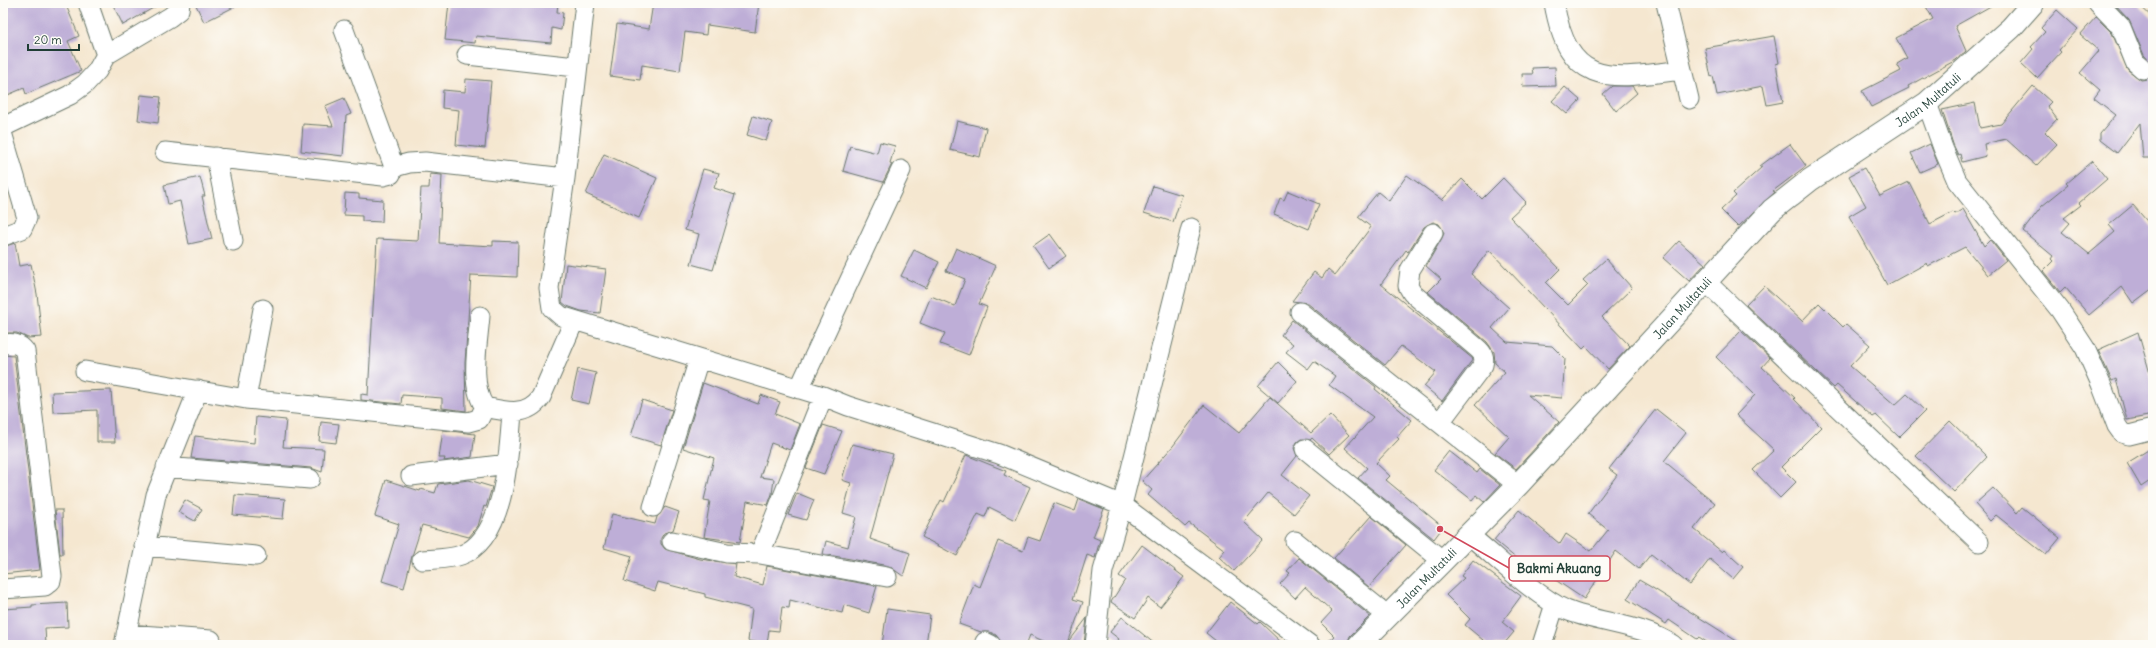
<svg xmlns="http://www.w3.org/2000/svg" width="2156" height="648" font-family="Delius,sans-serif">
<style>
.building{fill:#beaed7}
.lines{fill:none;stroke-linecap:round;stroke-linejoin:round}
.minor-casing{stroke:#6a786b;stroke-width:21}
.major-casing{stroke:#6a786b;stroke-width:24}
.minor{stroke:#fff;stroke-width:19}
.major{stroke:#fff;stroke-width:22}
.labels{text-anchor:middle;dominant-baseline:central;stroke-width:3.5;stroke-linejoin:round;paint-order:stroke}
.street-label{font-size:12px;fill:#1f3d34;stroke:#fdfcf7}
.leader{fill:none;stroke:#d1495b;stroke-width:1.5}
.callout-dot{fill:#d1495b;stroke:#fdfcf7;stroke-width:1.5}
.callout{fill:#fdfcf7;stroke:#d1495b;stroke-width:1.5}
.callout-label{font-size:13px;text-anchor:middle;font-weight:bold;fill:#1f3d34}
</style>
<rect width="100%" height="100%" fill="#fdfcf7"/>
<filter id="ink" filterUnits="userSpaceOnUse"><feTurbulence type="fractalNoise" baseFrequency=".025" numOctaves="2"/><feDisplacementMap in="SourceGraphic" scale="8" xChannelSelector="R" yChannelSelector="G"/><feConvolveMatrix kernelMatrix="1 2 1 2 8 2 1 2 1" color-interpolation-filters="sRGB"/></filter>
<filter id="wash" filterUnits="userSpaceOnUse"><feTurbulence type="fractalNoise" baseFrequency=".012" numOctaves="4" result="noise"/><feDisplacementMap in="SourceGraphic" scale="16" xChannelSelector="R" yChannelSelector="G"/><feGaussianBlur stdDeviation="0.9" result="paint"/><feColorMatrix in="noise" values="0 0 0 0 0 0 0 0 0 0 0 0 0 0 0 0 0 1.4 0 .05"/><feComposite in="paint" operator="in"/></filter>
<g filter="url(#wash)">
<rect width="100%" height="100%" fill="#f5e7d0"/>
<g id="blocks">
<path class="building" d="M3,3H65L79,36L68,41L81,71L26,94L24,88L3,97Z
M112,3H162L123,25Z
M195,3H242L204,22Z
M449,3H558L557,12L563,13L561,30L552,28L551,43L476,36L475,43L445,40Z
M653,3H759L755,32L707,25L706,35L685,32L680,71L642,65L640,80L610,76L617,24L649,29Z
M1924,3H1996L1955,26L1966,51L1956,60L1908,86L1909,88L1871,107L1862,91L1901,71L1897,64L1907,58L1896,38L1933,19Z
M2113,3H2137L2153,18V65L2144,55L2129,20Z
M2057,10L2078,29L2059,50L2061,52L2037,78L2021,63L2033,49L2031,47L2045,32L2041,28Z
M2096,17L2112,33L2128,70L2141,80L2147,79L2153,73V158H2143L2140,123L2117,153L2100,140V134L2116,115L2094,98L2100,90L2080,73L2099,51L2080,35Z
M1774,36L1779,63L1776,64L1783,102L1767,105L1763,86L1717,95L1713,76L1711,77L1705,48Z
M1555,67L1556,86L1523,87L1522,74H1533L1532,68Z
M466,79L491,81L485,148L456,145L459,110L442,108L443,90L465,92Z
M1612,86H1632L1637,93L1616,111L1603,94Z
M2033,86L2051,102L2047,106L2057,119L2045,132L2057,144L2036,166L2006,139L1984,144L1986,156L1962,162L1960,154L1958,155L1953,144L1942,110L1975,103L1980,128L2001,124Z
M1565,87L1580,100L1567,114L1552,101Z
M141,95L161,97L158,123L138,120Z
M344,98L351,114L346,116L343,156L301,151L303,124L333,126L325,106Z
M753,116L772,122L766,141L747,135Z
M957,121L986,128L980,157L950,150Z
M880,142L895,146L890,163L892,164L883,182L843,171L850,146L877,153Z
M1790,144L1806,166L1773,191L1775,192L1738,227L1721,210L1736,196L1733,193L1762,167L1760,166Z
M1930,144L1938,164L1920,172L1911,153Z
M604,154L657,178L639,218L586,194Z
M2092,161L2107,179L2079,203L2081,205L2064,218L2070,223L2062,232L2089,254L2115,232L2109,225L2133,205L2153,228V288L2133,303L2122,287L2089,315L2065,287L2060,292L2043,271L2053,261L2051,259L2053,256L2023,231L2042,206L2068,185L2066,183Z
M1864,168L1880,196L1909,182L1930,224L1953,212L1955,214L1963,209L1984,246L1990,240L2006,260L1988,275L1965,247L1928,266L1927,263L1887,285L1849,216L1866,206L1849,176Z
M703,169L719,173L714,188L735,195L713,270L691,264L699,234L685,230Z
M430,174L442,175L439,243L493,246V241L518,242L517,277L471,275L465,363L466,411L442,408V398L402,395L401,404L361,400V394L368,395L377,239L418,241L421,188H429Z
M1407,175L1442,200L1462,179L1482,199L1503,178L1526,202L1510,217L1560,269L1546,283L1568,305L1588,285L1583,280L1606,259L1632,288L1602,317L1630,346L1608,369L1586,346L1583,349L1489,250L1471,274L1509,308L1492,328L1507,342L1552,346L1565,359L1562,398L1528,395L1559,422L1516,469L1495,453L1509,437L1475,405L1505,372L1495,363L1494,352L1487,342L1428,292L1441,279L1426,266L1442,238L1444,233L1439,224L1433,222L1424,227L1408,252L1406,250L1381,284L1473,359L1442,401L1424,386L1436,372L1401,346L1385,365L1307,303L1292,301L1314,272L1322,278L1328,269L1335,275L1371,227L1358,217L1378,192L1389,201Z
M200,177L205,196H202L212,239L189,244L180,201L168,204L164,185Z
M1153,186L1182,195L1173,222L1144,213Z
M1288,191L1319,204L1309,229L1274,214L1280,198L1284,200Z
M345,193L359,194V198L383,200L382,222L362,221V216L344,215Z
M1050,234L1066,256L1049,268L1033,246Z
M1679,241L1705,264L1689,281L1663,258Z
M15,243L19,266L31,264L37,294L42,337L28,338L17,333H3V247Z
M956,248L996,266L979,304L987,307L969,355L940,344L945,333L920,323L931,296L955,306L965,279L946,271Z
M914,250L939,262L926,288L901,276Z
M566,264L606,269L600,313L581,311L567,306L562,302Z
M1764,286L1802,321L1819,303L1843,327L1846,324L1870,345L1850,366L1895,405L1907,394L1925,411L1899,437L1876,415L1873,417L1837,385L1834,388L1746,305Z
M1292,320L1376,387L1375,389L1412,420L1397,437L1399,439L1376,463L1390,476L1386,480L1443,527L1434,539L1358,478L1367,468L1345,448L1373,417L1329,385L1335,376L1314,361L1308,369L1286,352L1293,344L1281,335Z
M1741,331L1770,358L1762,367L1795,398L1794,399L1821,427L1781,467L1796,482L1780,498L1753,470L1774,450L1736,415L1755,395L1716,357Z
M2138,332L2153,384V415L2127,420L2116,379L2112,381L2098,350Z
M3,355L14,356L40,570L3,574Z
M1278,362L1297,381L1278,403L1258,386Z
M578,369L596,373L589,404L571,400Z
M703,383L758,404L761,395L780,402L775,414L800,424L790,450L771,443L760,477L774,479L772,494L768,505L747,501L740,542L704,537L710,501L704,500L714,458L683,448Z
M111,390L115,442H97V410L53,412L52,392Z
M1270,397L1311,433L1330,415L1349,435L1329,454L1312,438L1310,440L1301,439L1297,442L1294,448L1297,456L1282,475L1309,496L1294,514L1268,493L1244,522L1263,540L1234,571L1219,557L1225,550L1189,523L1185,527L1148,495L1152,490L1142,481L1173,446L1204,405L1239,433Z
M642,400L672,410L661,445L631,436Z
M1656,409L1686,433L1664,461L1715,503L1694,529L1722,552L1724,550L1743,567L1733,579L1710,559L1690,585L1651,554L1639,569L1616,551L1584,599L1527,561L1524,565L1494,540L1519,510L1560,544L1566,534L1591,551L1608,530L1588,514L1617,475L1609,469Z
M256,417L286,420L283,447L324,449L322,472L311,468L191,458L195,436L254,443Z
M1950,421L1987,457L1954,492L1916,456Z
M321,422L339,424L336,443L319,441Z
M823,425L842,431L824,474L806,468Z
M443,430L475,434L472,457L444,461L445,458H439Z
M852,444L893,454L870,539L910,553L903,576L889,566L823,554L826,541L848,547L856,517L843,513L851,483L842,480Z
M2153,447V479L2141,487L2127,463Z
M1449,451L1477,473L1480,469L1500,485L1484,502L1476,495L1472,500L1434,470Z
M966,455L1006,471L1004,475L1030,487L1015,520L989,507L985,517L978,514L957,556L922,537L941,500L944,502Z
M386,480L420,491L421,489L435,493L438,484L469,480L492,487L486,507L484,506L478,526L469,537L422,525L412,556L404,588L382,581L399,524L375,516Z
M1993,488L2017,513L2022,507L2060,538L2046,555L1996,515L1990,521L1975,504Z
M797,493L814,500L806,520L788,515Z
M235,495L285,499L283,519L233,515Z
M1079,499L1104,509L1093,537L1100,540L1095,558L1087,555L1073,599L1083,602L1068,643L1087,618L1084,645H1052L1030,635L1026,645H1010L1001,642L996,635L990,632H981L959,624L974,584L980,587L998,541L1023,551L1028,537L1040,541L1054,503L1075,511Z
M185,500L202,509L195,521L178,512Z
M665,507L679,512L673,530L664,533L661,538V544L665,549L700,559L736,564L734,577L763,585L767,566L877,586L869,613L844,605L842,613L790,600L789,608L782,607L779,631L769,630L767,644L748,641L752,609L705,597V594L658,582L655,591L624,581L632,556L604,548L612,514L655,524L657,517Z
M55,510H62L63,554H60Z
M1371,516L1406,545L1369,587L1334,558Z
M1142,545L1184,577L1160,607L1148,598L1135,618L1111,602L1125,580L1119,576Z
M1299,558L1370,616L1350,636L1347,645H1324L1334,636L1321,623L1332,611L1305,587L1295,598L1280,584L1290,573L1287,571Z
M1473,560L1521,596L1502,622L1514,632L1503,645H1489L1465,625L1470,619L1446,595L1464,578L1461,576Z
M1639,580L1651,587L1743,645H1711L1699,637L1697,639L1669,620L1666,624L1627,599Z
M1230,602L1258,624L1260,622L1284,645H1221L1206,633Z
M67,603L68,627L45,628L46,645H7L4,609L32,607V605Z
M887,609L930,615L926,645H882Z
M1122,617L1156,645H1115L1119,639L1110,632Z"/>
</g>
</g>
<g filter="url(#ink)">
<use href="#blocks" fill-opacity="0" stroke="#6a786b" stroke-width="1"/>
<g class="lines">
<g class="minor-casing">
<path id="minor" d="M88,3L106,55
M585,3L565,178L549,288L552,308L561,316L823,396L848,406L999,454L1122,505L1310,645
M1554,3C1569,89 1610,79 1682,70
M1666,3L1689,99
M2098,3L2121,27L2135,62L2143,69
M467,55L576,67
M1927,103L1943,148L1957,181L2060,310L2085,348L2101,384L2117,426L2122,433L2129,435L2153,429
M3,127L70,95L85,84L97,71L106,55L170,17L179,10L180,3
M3,136L27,218L22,229L3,236
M165,152L383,176L391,174L394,167L344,30
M216,157L233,241
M394,167L409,163L425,162L565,178
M1433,233L1410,270L1408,286L1412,293L1477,348C1483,353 1485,357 1483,365L1440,422
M1705,281L1979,542
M1300,312L1518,485
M480,316C478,342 469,386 485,407C507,412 527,417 541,397L574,321
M3,344C13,343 19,343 25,351L52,576L51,581L45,586L3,589
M85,371L246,399L468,422L479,419L485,407
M799,389L901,170
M246,399L263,309
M1305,449L1443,561
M166,467L310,479
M411,476L508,464
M653,507L699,359
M1469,535C1496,557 1535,596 1566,610C1601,624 1641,624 1673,645
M672,541L727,553L760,554L887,577
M1295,541L1388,616
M144,546L256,556
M760,554L823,396
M422,560C434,559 450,559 461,555C506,539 509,451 512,412
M126,634L211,640
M985,642L991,645
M124,645L156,495L198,390
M1095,645L1103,571L1122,505L1191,228
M1542,645L1555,604"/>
</g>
<g class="major-casing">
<g id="major">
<path id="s1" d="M1359,645L1518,485L1772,210L1810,180L1927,103L2011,28L2033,3"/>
</g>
</g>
<use href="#minor" class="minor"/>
<use href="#major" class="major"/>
</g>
</g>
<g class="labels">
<g class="street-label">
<text stroke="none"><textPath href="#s1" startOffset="791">Jalan Multatuli</textPath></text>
<text stroke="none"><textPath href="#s1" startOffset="467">Jalan Multatuli</textPath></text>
<text stroke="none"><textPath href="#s1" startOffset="95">Jalan Multatuli</textPath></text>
</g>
</g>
<path class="leader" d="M1440 529L1509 568"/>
<circle class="callout-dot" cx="1440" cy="529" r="4"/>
<rect class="callout" x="1509" y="556" width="101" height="25" rx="4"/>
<g class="callout-label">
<text x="1559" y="573">Bakmi Akuang</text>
</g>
<rect width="2156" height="648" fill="none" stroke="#fdfcf7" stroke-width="16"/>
<path d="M28 44v6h51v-6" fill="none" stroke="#1f3d34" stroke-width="2"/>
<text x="34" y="44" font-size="12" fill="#1f3d34" stroke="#fdfcf7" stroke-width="3" paint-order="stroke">20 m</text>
</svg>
